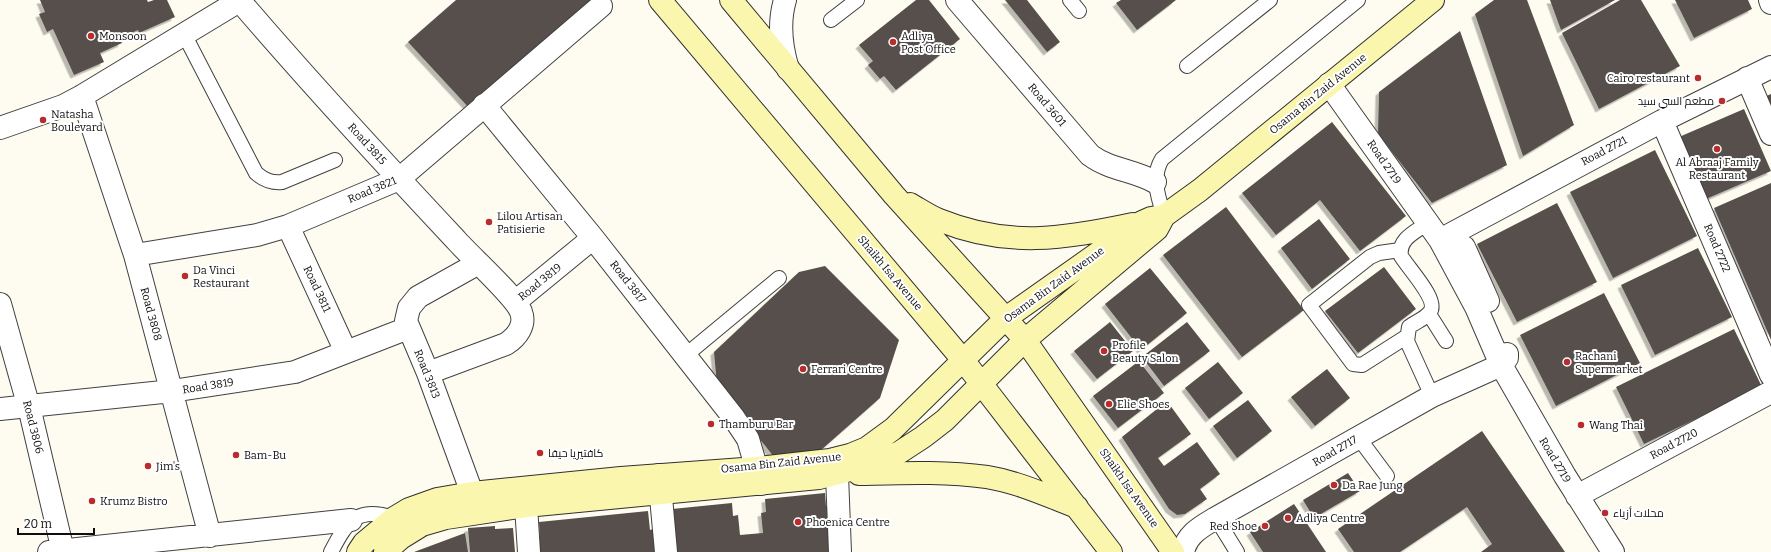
<svg xmlns="http://www.w3.org/2000/svg" width="1771" height="552" font-family="Bitter,Cairo,serif">
<style>
.building{fill:#56504b;filter:url(#shadow)}
.lines{fill:none;stroke-linecap:round;stroke-linejoin:round}
.lane-casing{stroke:#414141;stroke-width:16}
.street-casing{stroke:#414141;stroke-width:24}
.secondary-casing{stroke:#303030;stroke-width:24}
.lane{stroke:#fff;stroke-width:14}
.street{stroke:#fff;stroke-width:22}
.secondary{stroke:#fbf6ad;stroke-width:22}
.poi-dot{fill:#b82c2d;stroke:#fff;stroke-width:1.5}
.labels{text-anchor:middle;dominant-baseline:central;stroke-width:4;stroke-linejoin:round;paint-order:stroke}
.poi-label{font-size:11px;fill:#0e0e0e;stroke:#fff;text-anchor:start}
.street-label{font-size:11px;fill:#0e0e0e;stroke:#fff}
</style>
<defs>
<filter id="shadow"><feDropShadow dx="-3.5" dy="3.5" stdDeviation="0" flood-color="#0004"/></filter>
</defs>
<rect width="100%" height="100%" fill="#fefcf0"/>
<path class="building" d="M40,0H147L148,2L154,0H167L175,17L139,33L138,30L120,38L122,43L100,53L104,62L74,75L53,29L47,32L39,14L45,12Z
M456,0H599L470,109L408,42Z
M916,0H929L960,39L896,90L884,76L880,79L868,65L873,61L859,45Z
M1005,0H1027L1060,42L1047,52Z
M1121,0H1176L1137,30L1116,3Z
M1494,0H1527L1574,125L1523,156L1475,14Z
M1550,0H1615L1561,30Z
M1620,0H1641L1680,66L1599,109L1562,33Z
M1675,0H1748L1752,9L1694,38Z
M1460,31L1507,165L1432,203L1378,134L1379,92Z
M1771,94V116L1762,98Z
M1744,109L1771,171L1706,199L1679,137Z
M1332,122L1406,216L1360,251L1320,200L1276,235L1242,193Z
M1655,150L1697,236L1613,278L1570,192Z
M1771,183V340L1714,208Z
M1557,203L1597,282L1517,322L1477,244Z
M1226,207L1304,310L1242,357L1163,255Z
M1319,219L1350,259L1312,289L1281,248Z
M1698,248L1732,317L1655,355L1621,285Z
M825,266L899,340L880,398L812,458L774,457L717,385L714,352L799,272Z
M1384,267L1416,309L1358,353L1325,311Z
M1150,268L1187,313L1141,350L1105,304Z
M1604,293L1640,363L1556,406L1520,335Z
M1110,322L1133,351L1097,379L1074,351Z
M1187,322L1210,351L1164,386L1142,357Z
M1734,329L1762,387L1644,444L1616,387Z
M1139,361L1164,393L1118,428L1093,396Z
M1218,362L1243,393L1209,419L1185,388Z
M1327,369L1350,398L1315,426L1291,397Z
M1248,400L1272,431L1237,458L1213,426Z
M1167,401L1191,434L1158,458L1164,466L1197,442L1220,474L1200,489L1207,499L1185,514L1177,515L1169,509L1122,437Z
M1482,431L1565,552H1481L1492,544L1467,507L1400,552H1354L1338,529Z
M1348,473L1360,491L1314,518L1303,500Z
M825,493L826,506H831L836,552H669L672,509L732,503L733,516L738,515L740,535L763,533L761,513L766,512L765,499Z
M1294,504L1326,552H1263L1250,532Z
M648,511L650,530L653,529L655,552H537L536,538H540L539,522Z
M495,526V529L513,528L515,552H470L468,528Z
M465,533L468,552H414Z"/>
<g class="lines">
<g class="lane-casing">
<path id="lane" d="M1070,0L1079,11
M831,20L857,0
M184,34L256,173C264,180 271,183 282,182L335,160
M1187,66L1270,0
M1164,216C1158,197 1151,177 1162,159L1358,0
M1428,223C1415,232 1398,239 1401,256C1408,268 1439,300 1430,312C1425,319 1415,322 1409,327L1407,341L1432,396
M1400,250L1379,253L1370,257L1309,305L1353,364L1362,365L1406,337
M1429,314L1446,341
M686,355L779,278
M1358,437L1387,476
M1216,518L1237,552
M331,552C347,521 357,506 394,518"/>
</g>
<g class="street-casing">
<path id="street" d="M239,0C309,82 382,161 456,240C469,255 516,297 521,312C526,325 517,337 506,344L428,373
M785,0C778,24 781,46 788,69
M957,0L1090,155C1110,170 1134,170 1155,182
M1770,0L1771,3
M1747,78L1771,134
M1329,84L1440,240L1476,307L1501,365L1565,476L1613,552
M82,96L135,255L210,536
M484,105L593,238L734,418L748,439L761,484
M1662,121L1771,375
M0,128L63,106L82,96L239,1
M288,226L346,352
M1440,240H1449L1464,247L1488,301
M1440,240L1662,121L1771,67
M135,255L257,235L288,226L399,179L601,6
M477,264L418,297L409,308L406,321L428,373L472,493L478,502L484,506
M515,302L593,238
M0,304L30,411L63,551
M0,409L172,391L295,372L408,328
M659,475L666,552
M837,475L840,552
M1577,496L1771,392
M526,506L529,552
M49,552L351,520
M1183,552C1187,534 1201,527 1216,518L1432,396L1501,365L1507,358V354"/>
</g>
<g class="secondary-casing">
<path id="secondary" d="M660,0L963,360L1111,552
M731,0L894,195L1025,340L1173,552
M910,204C919,209 929,216 939,220C1008,248 1063,239 1133,224
M859,474C902,473 944,471 987,477C1018,482 1048,496 1077,507
M358,552L364,543L394,518L409,509L437,499L472,493L621,478L757,468L830,460L850,455L867,448L893,429L1006,318L1142,222L1151,218L1163,216
M385,552L401,538L422,525L446,518L526,506L819,478L873,464L900,452L923,437L945,420L1025,340L1157,229L1164,216L1200,190L1433,0"/>
</g>
<use href="#lane" class="lane"/>
<use href="#street" class="street"/>
<use href="#secondary" class="secondary"/>
</g>
<g class="poi-dot">
<circle cx="91" cy="36" r="4"/>
<circle cx="893" cy="42" r="4"/>
<circle cx="1698" cy="78" r="4"/>
<circle cx="1722" cy="101" r="4"/>
<circle cx="43" cy="120" r="4"/>
<circle cx="1717" cy="149" r="4"/>
<circle cx="489" cy="222" r="4"/>
<circle cx="185" cy="276" r="4"/>
<circle cx="1104" cy="351" r="4"/>
<circle cx="1567" cy="362" r="4"/>
<circle cx="803" cy="369" r="4"/>
<circle cx="1109" cy="404" r="4"/>
<circle cx="711" cy="424" r="4"/>
<circle cx="1581" cy="425" r="4"/>
<circle cx="540" cy="453" r="4"/>
<circle cx="236" cy="455" r="4"/>
<circle cx="148" cy="466" r="4"/>
<circle cx="1334" cy="485" r="4"/>
<circle cx="92" cy="501" r="4"/>
<circle cx="1605" cy="513" r="4"/>
<circle cx="1288" cy="518" r="4"/>
<circle cx="798" cy="522" r="4"/>
<circle cx="1265" cy="526" r="4"/>
</g>
<g class="labels">
<g class="poi-label">
<text x="99" y="36">Monsoon</text>
<text x="901" y="36">Adliya<tspan x="901" dy="13">Post Office</tspan></text>
<text x="1690" y="78" text-anchor="end">Cairo restaurant</text>
<text x="1714" y="101" text-anchor="end">مطعم السي سيد</text>
<text x="51" y="114">Natasha<tspan x="51" dy="13">Boulevard</tspan></text>
<text x="1717" y="162" text-anchor="middle">Al Abraaj Family<tspan x="1717" dy="13">Restaurant</tspan></text>
<text x="497" y="216">Lilou Artisan<tspan x="497" dy="13">Patisierie</tspan></text>
<text x="193" y="270">Da Vinci<tspan x="193" dy="13">Restaurant</tspan></text>
<text x="1112" y="345">Profile<tspan x="1112" dy="13">Beauty Salon</tspan></text>
<text x="1575" y="356">Rachani<tspan x="1575" dy="13">Supermarket</tspan></text>
<text x="811" y="369">Ferrari Centre</text>
<text x="1117" y="404">Elie Shoes</text>
<text x="719" y="424">Thamburu Bar</text>
<text x="1589" y="425">Wang Thai</text>
<text x="548" y="453">كافتيريا حيفا</text>
<text x="244" y="455">Bam-Bu</text>
<text x="156" y="466">Jim's</text>
<text x="1342" y="485">Da Rae Jung</text>
<text x="100" y="501">Krumz Bistro</text>
<text x="1613" y="513">محلات أزياء</text>
<text x="1296" y="518">Adliya Centre</text>
<text x="806" y="522">Phoenica Centre</text>
<text x="1257" y="526" text-anchor="end">Red Shoe</text>
</g>
<g class="street-label">
<text transform="translate(1318 94) rotate(-39)">Osama Bin Zaid Avenue</text>
<text transform="translate(1047 105) rotate(50)">Road 3601</text>
<text transform="translate(367 144) rotate(48)">Road 3815</text>
<text transform="translate(1604 151) rotate(-28)">Road 2721</text>
<text transform="translate(1384 162) rotate(55)">Road 2719</text>
<text transform="translate(372 190) rotate(-23)">Road 3821</text>
<text transform="translate(1717 248) rotate(67)">Road 2722</text>
<text transform="translate(890 273) rotate(50)">Shaikh Isa Avenue</text>
<text transform="translate(540 282) rotate(-39)">Road 3819</text>
<text transform="translate(628 282) rotate(52)">Road 3817</text>
<text transform="translate(1054 285) rotate(-36)">Osama Bin Zaid Avenue</text>
<text transform="translate(317 289) rotate(65)">Road 3811</text>
<text transform="translate(151 314) rotate(75)">Road 3808</text>
<text transform="translate(427 374) rotate(68)">Road 3813</text>
<text transform="translate(208 386) rotate(-9)">Road 3819</text>
<text transform="translate(33 427) rotate(76)">Road 3806</text>
<text transform="translate(1674 444) rotate(-28)">Road 2720</text>
<text transform="translate(1335 451) rotate(-30)">Road 2717</text>
<text transform="translate(1555 460) rotate(59)">Road 2719</text>
<text transform="translate(781 463) rotate(-6)">Osama Bin Zaid Avenue</text>
<text transform="translate(1129 488) rotate(55)">Shaikh Isa Avenue</text>
</g>
</g>
<path d="M18 528v6h76v-6" fill="none" stroke="#0e0e0e" stroke-width="2"/>
<text x="24" y="528" font-size="12" fill="#0e0e0e" stroke="#ffffff" stroke-width="3" paint-order="stroke">20 m</text>
</svg>
